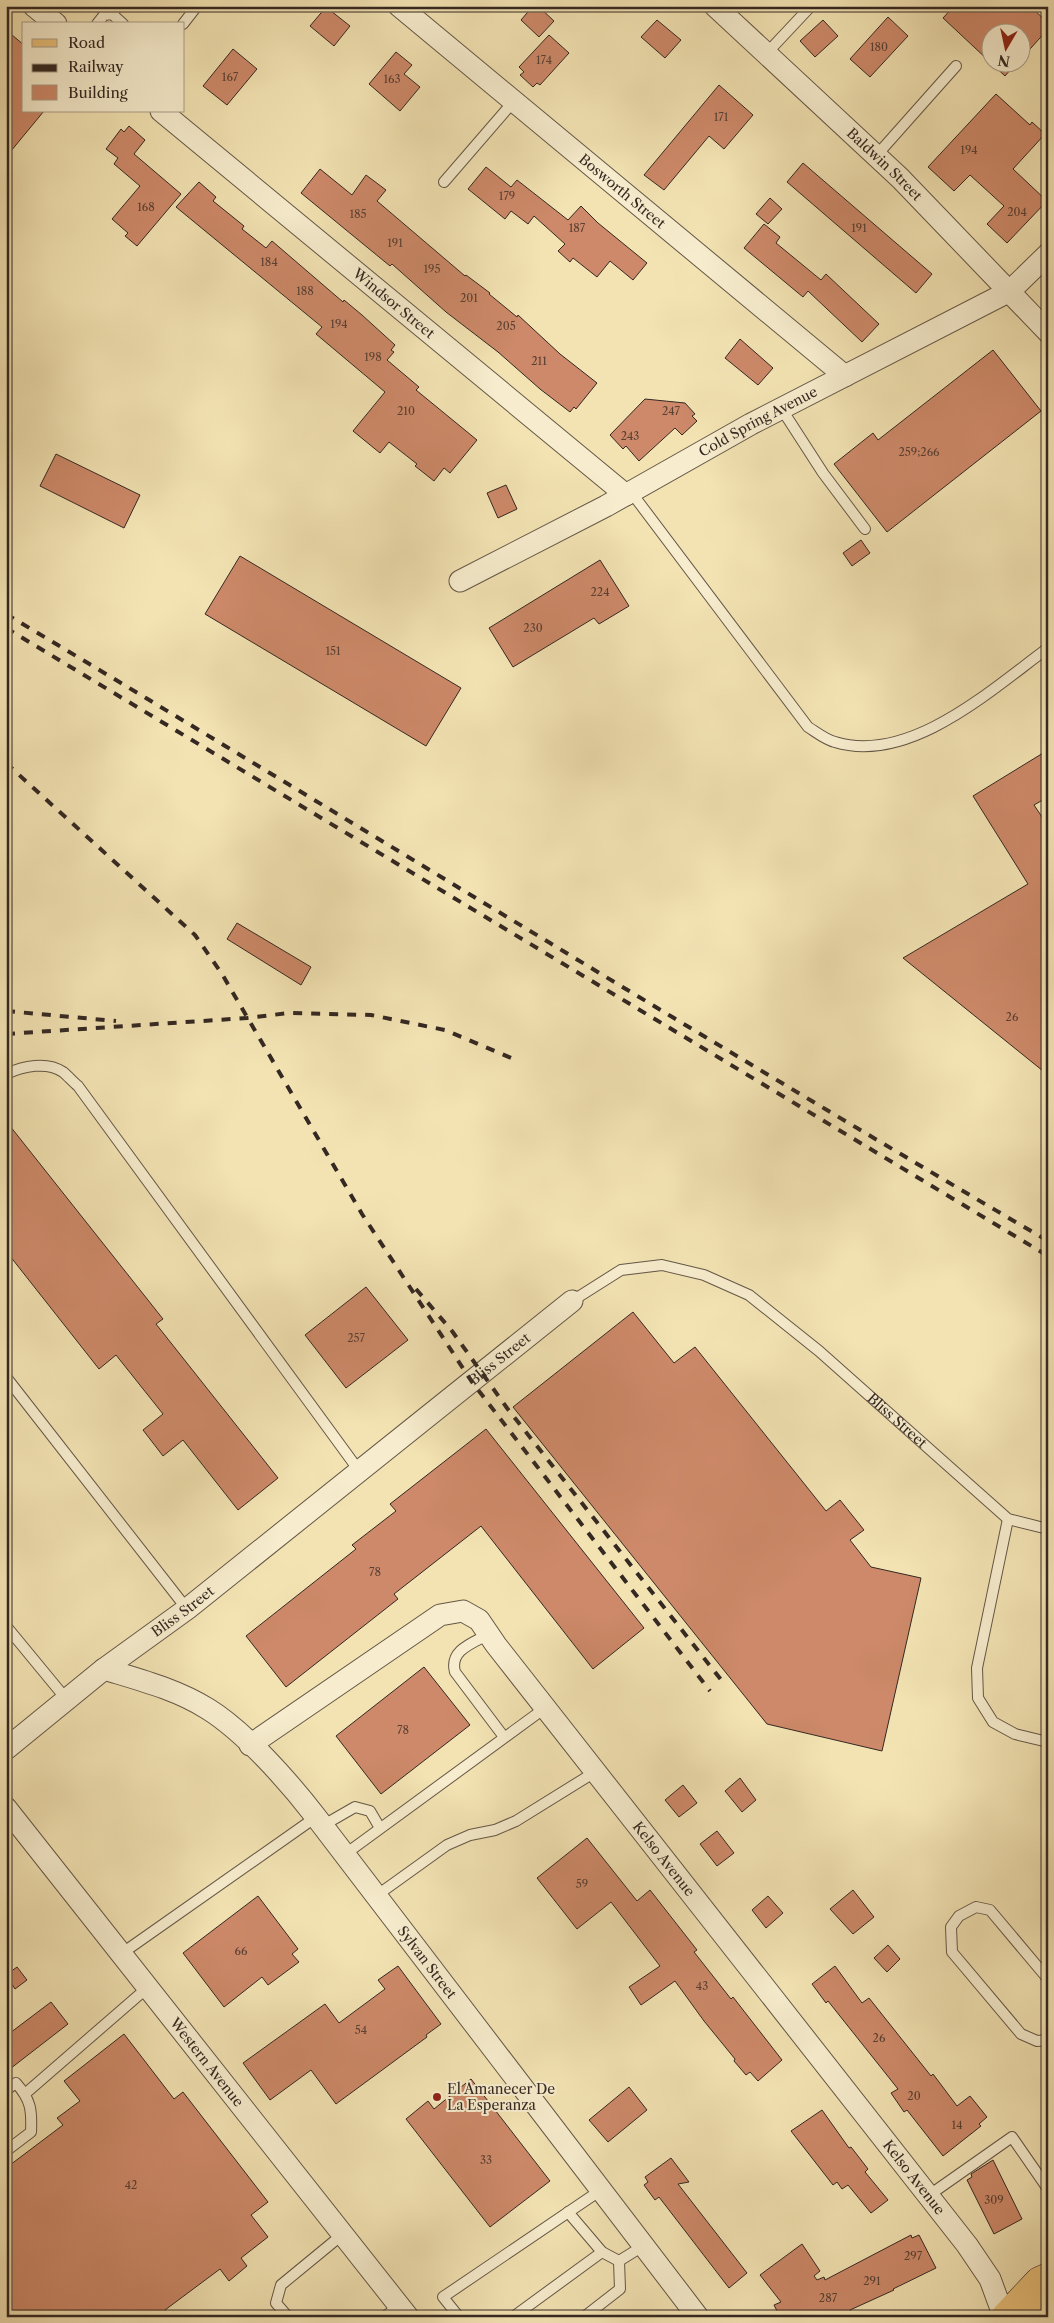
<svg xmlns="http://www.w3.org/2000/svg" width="1054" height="2323" font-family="'Libre Caslon Text',serif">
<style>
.building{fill:#cd8969;stroke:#342822}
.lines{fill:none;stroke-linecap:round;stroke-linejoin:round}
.lane-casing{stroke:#645746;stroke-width:12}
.street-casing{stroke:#645746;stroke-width:23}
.primary-casing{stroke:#342822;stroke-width:29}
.lane{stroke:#f7edce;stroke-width:10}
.street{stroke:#f7edce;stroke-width:21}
.primary{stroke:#eac27a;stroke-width:28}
.rail{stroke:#342822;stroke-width:4;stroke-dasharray:9 9;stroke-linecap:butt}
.poi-dot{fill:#8f2418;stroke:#f7edce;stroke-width:2}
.labels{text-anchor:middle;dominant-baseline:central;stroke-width:4;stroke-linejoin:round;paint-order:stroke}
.number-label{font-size:11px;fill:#5a4034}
.street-label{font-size:14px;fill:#342822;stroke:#f7edce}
.poi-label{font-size:14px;fill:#342822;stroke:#f7edce;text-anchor:start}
</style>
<rect width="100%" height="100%" fill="#f3e3b3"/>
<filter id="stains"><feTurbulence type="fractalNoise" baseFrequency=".004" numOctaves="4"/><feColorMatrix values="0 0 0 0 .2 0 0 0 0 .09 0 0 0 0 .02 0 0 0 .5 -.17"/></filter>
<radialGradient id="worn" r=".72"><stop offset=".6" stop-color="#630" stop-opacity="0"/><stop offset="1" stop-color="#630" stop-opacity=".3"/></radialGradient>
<path class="building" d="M533,6H538L554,21L539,37L521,20Z
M954,6H1030L1048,23V29L1022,58V32H992V62H1017L1005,76L943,18Z
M326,7L350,26L334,46L310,26Z
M888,17L908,36L870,77L850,59Z
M657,20L681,40L665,58L641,37Z
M823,20L838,36L815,57L800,41Z
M6,30L24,45V111H44L6,157Z
M549,35L569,53L540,85L537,83L533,87L520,75L524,72L519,67Z
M233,49L257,69L227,105L203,86Z
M396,52L412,65L404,74L420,87L400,111L369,84Z
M719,85L753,115L724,149L709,136L664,190L644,175Z
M996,94L1030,125L1032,122L1045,134L1013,169L1047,201L1007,243L987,224L1004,206L970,175L954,191L928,167Z
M129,126L145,140L134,154L181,194L137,246L125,236L128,233L112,219L140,186L114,164L118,158L106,149L121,129L124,132Z
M803,163L932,274L916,293L787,182Z
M486,167L511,187L517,180L568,220L581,206L598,223L647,263L633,280L610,261L597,277L573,258L570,262L558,251L565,244L534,216L528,224L511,211L505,219L468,189Z
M320,169L352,195L366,175L386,190L377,201L465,276L466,275L490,293L489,294L517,317L518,315L560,354L597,383L576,409L574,407L570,412L540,389L498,352L446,312L392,264L390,266L301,193Z
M199,182L216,197L213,201L244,226L242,229L266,248L272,241L343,302L344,300L362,315L395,345L391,350L394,352L387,360L419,387L416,390L477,440L450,473L444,468L434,481L415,466L417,464L389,442L380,453L353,431L385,392L316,334L322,327L176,207Z
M770,198L782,209L768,224L756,214Z
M764,224L780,237L776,243L821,280L826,274L879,324L862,342L808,291L803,297L744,248Z
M740,339L773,368L758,385L725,358Z
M993,350L1041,411L887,532L834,464L873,433L878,440Z
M645,399L685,403L695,414L692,416L697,421L682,435L675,428L639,461L626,446L623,449L610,435Z
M56,454L140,495L124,528L40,486Z
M506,485L517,509L498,518L487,493Z
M861,540L870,553L852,566L843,553Z
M240,556L461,688L426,746L205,614Z
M600,560L629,606L599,624L594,618L513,667L489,628Z
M1048,750V797L1034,805L1048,826V1075L903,958L1028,884L973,796Z
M237,923L311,967L301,985L227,939Z
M6,1121L163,1319L156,1324L278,1478L238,1510L183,1440L163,1456L143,1430L163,1414L116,1355L99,1369L6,1251Z
M366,1287L408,1340L346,1388L305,1335Z
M633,1312L674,1363L695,1347L826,1511L840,1500L864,1530L850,1540L871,1567L921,1578L882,1751L767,1724L513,1407Z
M486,1429L644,1628L593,1669L481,1526L394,1594L398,1599L286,1687L246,1636L356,1549L352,1545L396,1511L390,1504Z
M424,1667L470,1725L381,1794L336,1736Z
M740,1778L756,1800L742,1812L725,1791Z
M683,1785L697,1803L679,1817L665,1800Z
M717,1831L734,1853L717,1866L700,1844Z
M587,1838L637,1901L650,1890L697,1950L694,1952L731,1999L733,1997L782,2060L758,2081L750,2072L746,2075L734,2061L735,2059L704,2021L675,1981L641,2005L629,1987L660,1966L611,1902L577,1929L537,1878Z
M853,1890L874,1917L853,1934L830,1909Z
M258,1896L298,1949L292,1954L299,1962L268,1985L262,1977L224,2007L183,1953Z
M768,1896L783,1913L766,1928L752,1910Z
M888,1945L900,1959L887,1972L874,1958Z
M398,1966L441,2024L426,2035L427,2037L336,2104L311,2070L270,2100L243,2063L325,2004L339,2023L385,1989L378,1980Z
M835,1966L862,2003L869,1998L931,2076L933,2074L957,2106L970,2096L987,2117L979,2124L981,2126L943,2156L907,2110L904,2112L891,2093L898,2089L828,2001L826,2003L812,1984Z
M17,1967L27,1980L15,1989L6,1975Z
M51,2002L68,2024L6,2072V2036Z
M124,2034L174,2099L183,2092L268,2202L251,2215L268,2237L241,2258L247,2266L229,2281L220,2269L165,2310L170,2317H6V2168L63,2125L57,2118L80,2101L64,2081Z
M471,2079L550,2181L490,2227L406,2119L428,2101L434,2109Z
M629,2087L647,2110L608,2142L589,2120Z
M822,2110L849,2148L851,2147L868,2169L865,2172L888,2200L871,2213L848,2185L842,2189L837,2182L833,2185L791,2131Z
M671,2158L689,2182L678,2184L747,2273L729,2288L659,2197L655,2200L644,2185L648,2182L645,2177Z
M993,2160L1022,2219L994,2234L967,2180L972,2177L971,2174Z
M911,2235L912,2238L919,2235L936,2268L893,2289L894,2290L850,2310L851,2312L841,2317H780L774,2305L781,2302L760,2275L802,2244L820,2271L814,2276L817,2280L824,2277L825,2280Z"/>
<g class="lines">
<g class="lane-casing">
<g id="lane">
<path d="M105,6L112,14L118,6"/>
<path d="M97,24L104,15L112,14L123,24"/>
<path d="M183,24L197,6"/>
<path d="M766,54L811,6"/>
<path d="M876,156L956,66"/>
<path d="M444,182L514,101"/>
<path d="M781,408L823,473L865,529"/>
<path d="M631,492L808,727C816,732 826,740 835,742C910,765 992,689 1048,648"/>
<path d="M6,1074C23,1066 47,1061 63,1072C68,1076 73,1082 78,1086L360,1472"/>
<path id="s1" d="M572,1301L621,1270L662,1265L704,1275L749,1295L819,1351L1008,1519L1048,1529"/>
<path d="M6,1377L187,1609"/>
<path d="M1008,1519L977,1668L978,1698L993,1722L1015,1734L1048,1742"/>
<path d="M6,1626L67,1700"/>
<path d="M489,1634C473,1643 449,1650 455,1672L504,1737"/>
<path d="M322,1826L355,1807L370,1811L380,1828"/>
<path d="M344,1855L545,1708"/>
<path d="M376,1896L447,1845L470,1835L495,1830L516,1821L595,1772"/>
<path d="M121,1954L316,1817"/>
<path d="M1048,1979L990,1910L976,1907L959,1916L951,1927L952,1952L1021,2034L1037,2041L1048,2040"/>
<path d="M6,2090L16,2083C31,2100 32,2110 31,2132L6,2151"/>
<path d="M26,2093L147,1988"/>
<path d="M928,2196L1012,2137L1048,2189"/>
<path d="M568,2212L602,2252L619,2261"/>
<path d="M619,2261L643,2246"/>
<path d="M288,2317L276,2303L281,2285L343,2234"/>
<path d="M384,2317L399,2306"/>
<path d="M459,2317L443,2297L601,2190"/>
<path d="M513,2317L602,2252"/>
<path d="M584,2317L620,2289L619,2261"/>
</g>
</g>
<g class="street-casing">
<g id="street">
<path d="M34,6L56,24"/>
<path id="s2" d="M399,6L845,376"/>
<path id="s3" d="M715,6L900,178L1048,332"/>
<path id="s4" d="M161,111L626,495"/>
<path id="s5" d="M460,581L606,506L751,424L1010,291L1048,254"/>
<path id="s6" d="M104,1669C140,1680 176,1689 208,1709C245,1732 289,1782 316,1817L698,2317"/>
<path id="s7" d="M250,1745L440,1615L463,1611L479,1620L496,1645L967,2245L990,2279L1004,2317"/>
<path id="s8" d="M6,1749L104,1669L187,1609L572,1301"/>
<path id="s9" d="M6,1808L408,2317"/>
</g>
</g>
<g class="primary-casing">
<path id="primary" d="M1005,2317L1039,2281L1048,2277
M1008,2317L1048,2312"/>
</g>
<use href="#lane" class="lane"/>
<use href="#street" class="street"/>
<use href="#primary" class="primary"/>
<path class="rail" d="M6,614C354,822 698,1036 1048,1241
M6,628L1048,1256
M6,763L195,935L222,974L362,1214L472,1382L710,1691
M6,1011L116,1021
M6,1034L247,1018L289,1013L371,1015L445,1030L516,1060
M416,1289L452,1331L507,1408L722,1681"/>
</g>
<circle class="poi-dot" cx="437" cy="2097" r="5"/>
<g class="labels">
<g class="number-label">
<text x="879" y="47">180</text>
<text x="544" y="60">174</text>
<text x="230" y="77">167</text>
<text x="392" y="79">163</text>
<text x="721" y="117">171</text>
<text x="969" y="150">194</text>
<text x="507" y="196">179</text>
<text x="146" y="207">168</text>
<text x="1017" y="212">204</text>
<text x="358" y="214">185</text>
<text x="577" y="228">187</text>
<text x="859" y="228">191</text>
<text x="395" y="243">191</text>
<text x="269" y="262">184</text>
<text x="432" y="269">195</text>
<text x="305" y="291">188</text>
<text x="469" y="298">201</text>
<text x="339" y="324">194</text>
<text x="506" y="326">205</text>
<text x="373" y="357">198</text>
<text x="539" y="361">211</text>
<text x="406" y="411">210</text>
<text x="671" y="411">247</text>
<text x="630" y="436">243</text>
<text x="919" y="452">259;266</text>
<text x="600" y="592">224</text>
<text x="533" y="628">230</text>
<text x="333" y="651">151</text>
<text x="1012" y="1017">26</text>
<text x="356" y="1338">257</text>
<text x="375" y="1572">78</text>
<text x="403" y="1730">78</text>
<text x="582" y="1884">59</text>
<text x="241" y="1951">66</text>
<text x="702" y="1986">43</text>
<text x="361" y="2030">54</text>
<text x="879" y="2038">26</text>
<text x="914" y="2096">20</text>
<text x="957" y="2125">14</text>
<text x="486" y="2160">33</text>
<text x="131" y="2185">42</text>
<text x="994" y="2200">309</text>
<text x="913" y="2256">297</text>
<text x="872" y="2281">291</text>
<text x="828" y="2298">287</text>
</g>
<g class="street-label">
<text stroke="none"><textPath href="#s3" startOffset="232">Baldwin Street</textPath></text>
<text stroke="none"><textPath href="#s2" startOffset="290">Bosworth Street</textPath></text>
<text stroke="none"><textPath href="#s4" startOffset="302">Windsor Street</textPath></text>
<text stroke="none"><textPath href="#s5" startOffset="338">Cold Spring Avenue</textPath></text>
<text stroke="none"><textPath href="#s8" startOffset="629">Bliss Street</textPath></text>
<text stroke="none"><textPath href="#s1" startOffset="386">Bliss Street</textPath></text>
<text stroke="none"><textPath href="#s8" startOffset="224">Bliss Street</textPath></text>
<text stroke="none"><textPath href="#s7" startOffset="574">Kelso Avenue</textPath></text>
<text stroke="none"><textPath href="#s6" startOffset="448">Sylvan Street</textPath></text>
<text stroke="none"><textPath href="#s9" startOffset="324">Western Avenue</textPath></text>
<text stroke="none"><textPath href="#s7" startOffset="979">Kelso Avenue</textPath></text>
</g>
<g class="poi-label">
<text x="447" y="2089">El Amanecer De<tspan x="447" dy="16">La Esperanza</tspan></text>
</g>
</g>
<rect width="1054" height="2323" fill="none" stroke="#f3e3b3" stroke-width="25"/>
<rect x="8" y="8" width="1039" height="2308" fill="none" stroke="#342822" stroke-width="2.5"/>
<rect x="12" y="12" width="1029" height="2298" fill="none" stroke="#342822"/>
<rect x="22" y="22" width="162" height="90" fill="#f7edce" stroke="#a99e89"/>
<rect x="32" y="39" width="25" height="8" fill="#eac27a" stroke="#a99e89"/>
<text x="68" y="48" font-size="15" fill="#342822">Road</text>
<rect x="32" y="64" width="25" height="8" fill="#342822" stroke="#a99e89"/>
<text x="68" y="72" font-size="15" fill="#342822">Railway</text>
<rect x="32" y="85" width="25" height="15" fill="#cd8969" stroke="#a99e89"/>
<text x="68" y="98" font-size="15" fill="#342822">Building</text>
<g transform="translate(1006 48) rotate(189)"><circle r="24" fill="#f7edce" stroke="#a99e89"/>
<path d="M0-4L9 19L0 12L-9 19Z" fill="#8f2418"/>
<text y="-8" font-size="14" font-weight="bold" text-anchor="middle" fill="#342822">N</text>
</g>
<rect width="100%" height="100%" filter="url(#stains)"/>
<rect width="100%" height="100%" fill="url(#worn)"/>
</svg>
